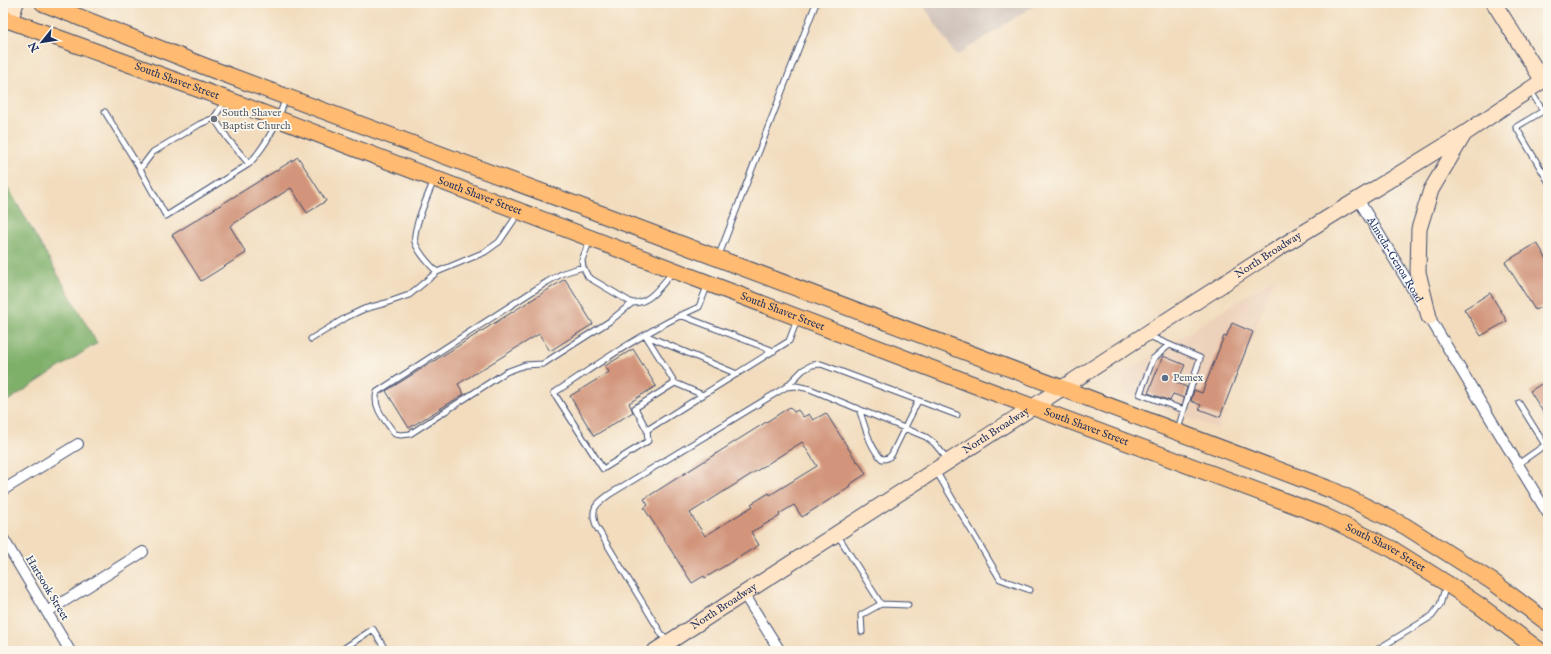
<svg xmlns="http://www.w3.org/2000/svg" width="1551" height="654" font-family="'IM FELL English',serif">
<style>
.built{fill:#edd2bb}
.industrial{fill:#cec1ba}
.forest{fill:#7fb06b;stroke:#4d7064}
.building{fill:#d2957c;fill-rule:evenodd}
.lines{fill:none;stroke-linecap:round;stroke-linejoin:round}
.lane-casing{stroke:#3b496c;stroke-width:7}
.street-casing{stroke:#3b496c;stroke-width:12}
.secondary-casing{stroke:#3b496c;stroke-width:17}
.primary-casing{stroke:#3b496c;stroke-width:18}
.lane{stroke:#fff;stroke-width:5}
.street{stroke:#fff;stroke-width:10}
.secondary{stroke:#ffe4c6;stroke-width:15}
.primary{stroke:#febb71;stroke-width:16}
.worship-dot{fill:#6b7280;stroke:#fbf7ec;stroke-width:1.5}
.service-dot{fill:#5c6f8a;stroke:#fbf7ec;stroke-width:1.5}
.labels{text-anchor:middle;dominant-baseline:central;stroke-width:3.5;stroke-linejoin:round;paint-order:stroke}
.street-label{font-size:11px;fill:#1b2f5e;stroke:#fbf7ec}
.worship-label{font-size:11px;fill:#5b616d;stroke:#fbf7ec;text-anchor:start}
.service-label{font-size:11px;fill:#4e5e75;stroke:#fbf7ec;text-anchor:start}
</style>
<rect width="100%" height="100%" fill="#fbf7ec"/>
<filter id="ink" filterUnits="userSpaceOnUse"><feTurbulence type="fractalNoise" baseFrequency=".025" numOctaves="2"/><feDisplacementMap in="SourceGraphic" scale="8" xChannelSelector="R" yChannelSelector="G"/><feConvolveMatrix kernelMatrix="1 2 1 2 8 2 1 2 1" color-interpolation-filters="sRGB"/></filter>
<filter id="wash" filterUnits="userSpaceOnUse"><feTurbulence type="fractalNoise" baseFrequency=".012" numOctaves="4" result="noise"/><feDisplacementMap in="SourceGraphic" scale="16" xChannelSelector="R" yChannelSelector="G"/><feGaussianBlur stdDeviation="0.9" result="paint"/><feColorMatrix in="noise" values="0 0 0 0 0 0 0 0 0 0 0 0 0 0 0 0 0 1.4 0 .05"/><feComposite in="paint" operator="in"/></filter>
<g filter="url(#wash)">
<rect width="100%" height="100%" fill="#f2dcbd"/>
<path class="built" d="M1274,278L1218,429L1125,394L1122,375Z"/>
<path class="industrial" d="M922,3H1038L956,56Z"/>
<path class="forest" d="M3,179L97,343L3,404Z"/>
<g id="blocks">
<path class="building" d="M298,157L326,201L307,213L291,188L230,226L246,253L201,281L172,235Z
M1537,243L1548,261V303L1535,310L1505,262Z
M565,279L593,324L550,351L539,334L458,384L464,394L409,428L386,391Z
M1490,293L1507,321L1481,336L1464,309Z
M1232,323L1253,332L1220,417L1199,409L1201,405L1191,401L1194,390L1202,393L1224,336L1226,337Z
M633,349L656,386L629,403L633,412L594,436L570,396L609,372L605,366Z
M1163,356L1185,365L1177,383L1187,387L1184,398L1173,394L1170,401L1148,393Z
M1548,380V420L1530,391Z
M790,407L794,412L798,410L803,417L809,414L813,420L826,413L857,462L858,461L866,474L849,485L850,487L802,517L794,505L779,514L780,516L751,532L759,545L705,578L704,576L692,583L644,508L648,505L644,499ZM802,442L817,466L770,495L769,493L751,504L753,506L705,536L690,513Z"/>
</g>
</g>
<g filter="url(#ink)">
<use href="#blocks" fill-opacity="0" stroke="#3b496c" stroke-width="1"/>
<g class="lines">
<g class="lane-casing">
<path id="lane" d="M1530,90L1543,111
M1548,108L1516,127L1548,181
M105,112L140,169
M214,118L228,139L249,164L166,216L140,169L153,152L200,124L214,118L225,101
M249,164C267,144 276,126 285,100
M434,180C429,193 412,229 415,242C418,252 430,265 437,272L485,252L499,242L518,214
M590,240L582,260L583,267L588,277L632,303C650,304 661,285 672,273
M719,255L816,3
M583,267L563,273L547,282L377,392C372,408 386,421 395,434L401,435L410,434L506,372L525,365L543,364L552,358L610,321L632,303
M708,284L699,307C648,329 601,362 554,393L603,469L648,441L647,430L789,341L797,320
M680,315L774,351
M645,335L737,374
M646,336L675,383
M1149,336L1200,358L1178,429
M311,339L347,317L364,309L386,303L409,295L437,272
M1169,345L1153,359L1140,394L1184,410
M786,387L803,370L812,365L821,364L957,415
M859,409C865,425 869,447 882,459C887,459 889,458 892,454L918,401
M647,430L635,408L675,383L703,395
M1518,464L1545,445L1519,403
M936,471L1000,579L1030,590
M837,534L881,604
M862,632L861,615L881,604L908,605
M667,643L596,526C590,508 596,504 610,494L786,387L796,386L810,389L926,437L934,443L949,461
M340,651L373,629L386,651
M1375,651L1432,616L1440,605L1446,585"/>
</g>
<g class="street-casing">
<g id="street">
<path id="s1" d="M1358,199L1548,514"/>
<path d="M3,490L78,444"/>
<path d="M3,538L70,651"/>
<path d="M744,594L780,651"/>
<path d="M47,612L143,552"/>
</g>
</g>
<g class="secondary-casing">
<g id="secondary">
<path d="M1494,3L1543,81"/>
<path d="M10,21L16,3"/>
<path d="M1429,317L1418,272L1419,229L1431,190L1463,136"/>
<path id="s2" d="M655,651L1282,246L1464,134L1548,77"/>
</g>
</g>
<g class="primary-casing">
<g id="primary">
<path d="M43,3L214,70L601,214L1334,491L1405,526L1493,582L1548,623"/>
<path id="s3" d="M3,18L226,99L998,394L1324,516L1392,549L1446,583L1480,606L1540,651"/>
</g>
</g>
<use href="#lane" class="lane"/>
<use href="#street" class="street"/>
<use href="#secondary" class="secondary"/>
<use href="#primary" class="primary"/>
</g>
</g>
<circle class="worship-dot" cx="214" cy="119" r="4"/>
<circle class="service-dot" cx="1165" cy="378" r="4"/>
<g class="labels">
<g class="street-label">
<text stroke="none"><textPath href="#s3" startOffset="185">South Shaver Street</textPath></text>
<text stroke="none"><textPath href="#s3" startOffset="509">South Shaver Street</textPath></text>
<text stroke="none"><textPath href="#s2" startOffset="730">North Broadway</textPath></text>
<text stroke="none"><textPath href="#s1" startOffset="71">Almeda-Genoa Road</textPath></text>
<text stroke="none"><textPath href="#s3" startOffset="833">South Shaver Street</textPath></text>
<text stroke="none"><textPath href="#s3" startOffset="1158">South Shaver Street</textPath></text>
<text stroke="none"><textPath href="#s2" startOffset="406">North Broadway</textPath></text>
<text stroke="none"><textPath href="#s3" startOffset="1481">South Shaver Street</textPath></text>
<text transform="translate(47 588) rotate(59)">Hartsook Street</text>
<text stroke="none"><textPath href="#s2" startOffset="82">North Broadway</textPath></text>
</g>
<g class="worship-label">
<text x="222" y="113">South Shaver<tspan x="222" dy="13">Baptist Church</tspan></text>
</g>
<g class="service-label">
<text x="1173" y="378">Pemex</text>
</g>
</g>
<rect width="1551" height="654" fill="none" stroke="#fbf7ec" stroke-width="16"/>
<g transform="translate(42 42) rotate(240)" stroke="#fbf7ec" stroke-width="3" paint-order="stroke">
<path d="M0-3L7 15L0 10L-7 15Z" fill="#1b2f5e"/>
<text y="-6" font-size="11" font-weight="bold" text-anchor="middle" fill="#1b2f5e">N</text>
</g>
</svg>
